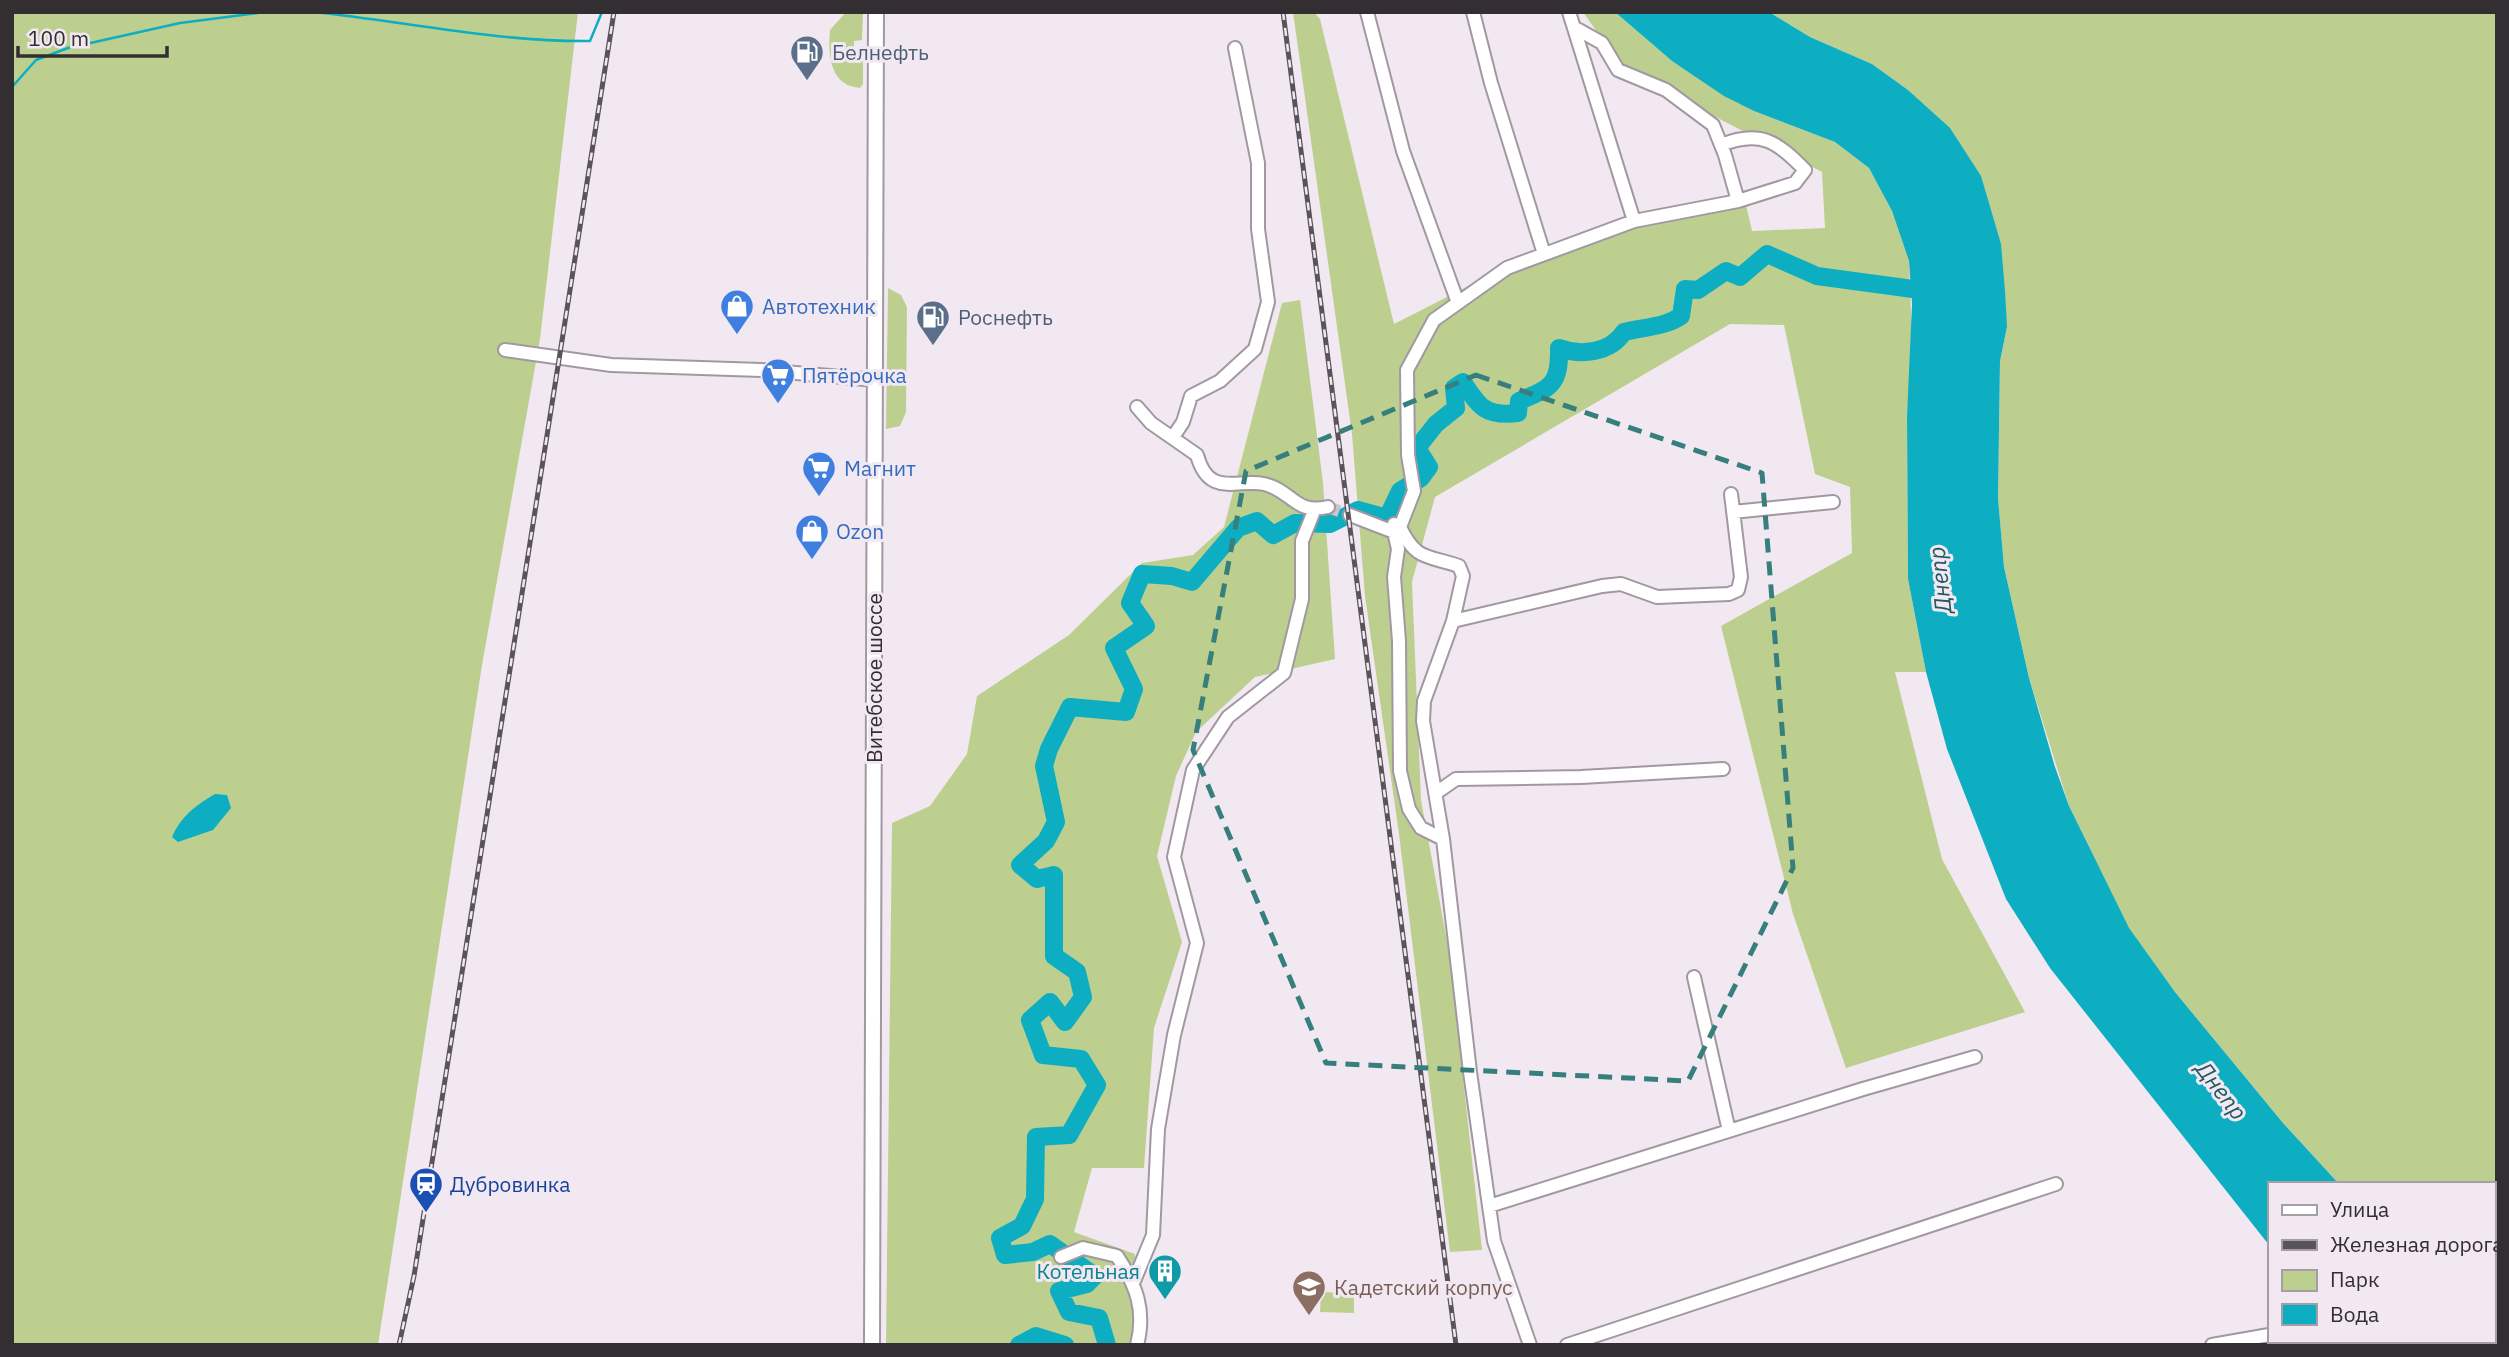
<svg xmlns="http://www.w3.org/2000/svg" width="2509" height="1357" font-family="'IBM Plex Sans',sans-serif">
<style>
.green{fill:#bdcf8f}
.water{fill:#0daec2}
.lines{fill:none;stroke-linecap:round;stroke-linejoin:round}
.stream{stroke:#0daec2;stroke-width:2.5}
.river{stroke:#0daec2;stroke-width:18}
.minor-tunnel{stroke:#ccc3cc;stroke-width:12;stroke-dasharray:12 6;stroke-linecap:butt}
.minor-casing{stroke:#a198a2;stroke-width:16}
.major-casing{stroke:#a198a2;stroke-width:18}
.minor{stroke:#fff;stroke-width:12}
.major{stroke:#fff;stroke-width:14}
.rail-casing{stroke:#595459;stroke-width:5}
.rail{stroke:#f2e8f2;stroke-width:2.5;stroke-dasharray:8;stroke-linecap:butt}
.marked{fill:none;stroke:#377f7c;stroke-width:5;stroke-dasharray:14 9;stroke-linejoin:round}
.labels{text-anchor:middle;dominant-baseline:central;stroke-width:6;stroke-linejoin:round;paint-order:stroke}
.service-label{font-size:21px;fill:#4e5e75;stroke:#f2e8f2;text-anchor:start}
.shop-label{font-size:21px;fill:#366cbe;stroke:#f2e8f2;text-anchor:start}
.street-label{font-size:21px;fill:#322e32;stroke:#f2e8f2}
.transit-label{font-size:21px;fill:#164399;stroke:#f2e8f2;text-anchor:start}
.culture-label{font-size:21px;fill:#0d838f;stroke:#f2e8f2;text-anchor:end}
.education-label{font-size:21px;fill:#785e54;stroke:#f2e8f2;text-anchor:start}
.water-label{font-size:23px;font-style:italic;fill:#215961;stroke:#f2e8f2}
</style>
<rect width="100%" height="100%" fill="#f2e8f2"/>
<path class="green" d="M12,12H578L540,339L482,665L378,1345H12Z
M846,12H863L862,40L854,41V60H863V84L860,88C829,86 828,53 830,30Z
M1293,12H1314L1320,19L1394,324C1471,286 1545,242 1628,216C1664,205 1706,202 1744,196L1752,231L1825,228L1822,172L1623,69L1583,12H1615L1672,61L1754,111L1835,142L1869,168L1892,211L1909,261L1912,341L1907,416L1908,579L1926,672H1895L1942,859L2025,1012L1846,1068L1793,914L1721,626L1852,553L1850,487L1815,474L1784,325L1730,324L1435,497L1412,582L1421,800L1449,952L1482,1250L1450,1252L1399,834L1365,596L1352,434Z
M1769,12H2497V1345H2485L2482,1341H2493V1184H2339L2283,1123L2175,992L2128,928L2069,806L2029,678L2004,567L1998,498L2000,361L2007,327L1949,128L1908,90L1872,64L1810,37Z
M888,288L901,295L907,307L906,412L900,426L886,429Z
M1300,300L1323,483L1335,659L1255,677L1196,732L1176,776L1157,856L1182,942L1154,1028L1144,1168H1092L1074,1232L1135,1254L1134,1339L1130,1345H886L892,823L930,806L967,754L977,696L1069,635L1142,563L1193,555L1224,527L1282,303Z
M1321,1292L1354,1293V1313L1320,1312Z"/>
<path class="water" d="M1615,12H1769L1810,37L1872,64L1908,90L1950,128L1981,176L2001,244L2005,291L2007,327L2000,361L1998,498L2004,567L2029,678L2055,767L2069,806L2129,928L2175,992L2283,1123L2339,1184H2269V1245L2050,968L2006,899L1947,749L1926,672L1908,579L1907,416L1912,304L1909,261L1892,211L1869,168L1835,142L1754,111L1724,96L1672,61Z
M215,794L227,795L231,808L213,830L178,842L172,837C180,817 197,804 215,794Z
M2348,1341H2482L2485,1345H2351Z"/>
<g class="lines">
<path class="stream" d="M315,12C407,22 498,42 590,41L602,12
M12,87L36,60L68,48L180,23L265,12"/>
<path class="river" d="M1019,1345L1036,1336L1065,1345
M1107,1345L1099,1318L1069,1312L1059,1291L1087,1284L1095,1276L1050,1244L1033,1252L1005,1255L1000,1238L1022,1226L1035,1199L1036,1137L1069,1135L1097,1085L1081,1059L1043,1055L1030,1020L1050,1002L1065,1022L1083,997L1077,972L1054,956V875L1037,879L1020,865L1046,841L1056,822L1044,766L1049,749L1070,707L1126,712L1134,689L1114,648L1146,626L1130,603L1142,574L1172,576L1192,582L1238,528L1257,521L1273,535L1295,523L1330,524L1358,510L1387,518L1400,491L1421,478L1429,467L1417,448L1436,424L1456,408L1454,388L1463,382C1479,407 1486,417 1518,413L1519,401C1551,388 1560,385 1559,348C1581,356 1610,353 1624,332C1643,327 1665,327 1681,316L1685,289L1698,290L1726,271L1740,277L1767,254L1817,276L1935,292"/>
<path class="minor-tunnel" d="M1328,507L1350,515"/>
<g class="minor-casing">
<path id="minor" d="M1367,12L1403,151L1458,303
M1473,12L1491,83L1544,254
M1569,12L1634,221
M1721,145C1761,129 1777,142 1805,170L1795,183L1738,201
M505,350L611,365L761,370L876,380
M1137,407L1151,423L1197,455C1209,499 1238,478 1264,484C1293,491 1295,515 1328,507
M1173,437L1183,422L1191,396L1220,381L1255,349L1268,302L1258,229V163L1235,48
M1733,512L1833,502
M1350,515L1394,532L1398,549L1394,577L1399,641L1400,771L1409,809L1421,828L1443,839
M1394,524L1400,527C1416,561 1427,555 1459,566L1463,576L1453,621
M1400,527L1414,491L1408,455L1407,370L1434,320L1507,268L1634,221L1738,201L1725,155L1713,125L1666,90L1618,70L1602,43L1577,29
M1436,793L1456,779L1581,777L1723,769
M1694,977L1729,1131
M1489,1206L1863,1089L1975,1057
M1061,1257L1083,1248L1117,1256C1136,1285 1146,1310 1137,1345
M1134,1281L1153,1235L1158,1129L1174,1035L1197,943L1174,857L1193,770L1228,717L1284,673L1302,599V541L1314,511
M2286,1341L2289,1345
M1530,1345L1494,1241L1470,1072L1443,839L1423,721L1424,701L1453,621L1602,586L1621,584L1657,597L1729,594L1738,590L1741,577L1731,494
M1567,1345L2056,1184
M2212,1345L2269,1335"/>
</g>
<g class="major-casing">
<path id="major" d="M872,1345L876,12"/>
</g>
<use href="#minor" class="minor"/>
<use href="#major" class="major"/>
<g class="rail-casing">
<path id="rail" d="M1283,12L1456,1345
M399,1345L414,1276L614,12"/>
</g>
<use href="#rail" class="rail"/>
</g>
<path class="marked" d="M1476,375L1762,473L1793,868L1688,1081L1326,1063L1193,750L1246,471Z"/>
<defs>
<g id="fuel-pin" transform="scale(1.75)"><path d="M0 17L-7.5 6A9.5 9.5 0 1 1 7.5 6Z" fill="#5c6f8a" stroke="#f2e8f2"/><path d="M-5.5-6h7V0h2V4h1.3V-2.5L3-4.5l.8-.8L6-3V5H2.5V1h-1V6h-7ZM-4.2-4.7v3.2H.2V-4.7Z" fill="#fff"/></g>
<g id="shop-pin" transform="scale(1.75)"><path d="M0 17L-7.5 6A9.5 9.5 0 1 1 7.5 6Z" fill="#3f7fe0" stroke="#f2e8f2"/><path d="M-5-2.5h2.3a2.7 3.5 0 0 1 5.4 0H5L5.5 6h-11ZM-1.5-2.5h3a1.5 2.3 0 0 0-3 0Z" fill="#fff"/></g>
<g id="supermarket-pin" transform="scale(1.75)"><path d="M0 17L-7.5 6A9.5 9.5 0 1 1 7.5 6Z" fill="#3f7fe0" stroke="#f2e8f2"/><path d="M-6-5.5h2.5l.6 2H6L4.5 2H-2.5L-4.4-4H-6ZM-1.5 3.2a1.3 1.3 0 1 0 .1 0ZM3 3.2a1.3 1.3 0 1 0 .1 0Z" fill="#fff"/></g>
<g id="station-pin" transform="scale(1.75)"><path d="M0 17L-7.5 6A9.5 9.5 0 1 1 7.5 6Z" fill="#1a4fb4" stroke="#f2e8f2"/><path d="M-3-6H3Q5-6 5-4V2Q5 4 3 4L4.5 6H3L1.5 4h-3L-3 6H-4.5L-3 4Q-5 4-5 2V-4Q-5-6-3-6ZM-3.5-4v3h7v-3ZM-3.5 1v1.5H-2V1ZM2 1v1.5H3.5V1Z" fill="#fff"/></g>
<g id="building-pin" transform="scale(1.75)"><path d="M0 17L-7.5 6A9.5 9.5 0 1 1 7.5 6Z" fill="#0f9aa8" stroke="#f2e8f2"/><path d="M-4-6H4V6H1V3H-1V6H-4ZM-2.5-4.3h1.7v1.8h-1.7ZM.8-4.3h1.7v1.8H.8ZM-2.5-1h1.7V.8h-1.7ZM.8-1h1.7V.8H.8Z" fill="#fff"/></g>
<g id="school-pin" transform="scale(1.75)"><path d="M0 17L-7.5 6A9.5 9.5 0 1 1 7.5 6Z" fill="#8d6e63" stroke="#f2e8f2"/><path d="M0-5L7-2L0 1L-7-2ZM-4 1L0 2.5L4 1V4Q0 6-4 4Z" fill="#fff"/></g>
</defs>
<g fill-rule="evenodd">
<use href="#fuel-pin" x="807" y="52"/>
<use href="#shop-pin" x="737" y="306"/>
<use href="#fuel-pin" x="933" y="317"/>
<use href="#supermarket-pin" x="778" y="375"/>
<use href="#supermarket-pin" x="819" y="468"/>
<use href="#shop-pin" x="812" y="531"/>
<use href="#station-pin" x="426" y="1184"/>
<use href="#building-pin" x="1165" y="1271"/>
<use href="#school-pin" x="1309" y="1287"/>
</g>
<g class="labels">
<g class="service-label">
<text x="832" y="52">Белнефть</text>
<text x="958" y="317">Роснефть</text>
</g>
<g class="shop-label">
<text x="762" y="306">Автотехник</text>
<text x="802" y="375">Пятёрочка</text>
<text x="844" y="468">Магнит</text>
<text x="836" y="531">Ozon</text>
</g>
<g class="street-label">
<text transform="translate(874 678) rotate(-90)">Витебское шоссе</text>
</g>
<g class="transit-label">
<text x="450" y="1184">Дубровинка</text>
</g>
<g class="culture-label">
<text x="1140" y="1271">Котельная</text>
</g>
<g class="education-label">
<text x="1334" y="1287">Кадетский корпус</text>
</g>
<g class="water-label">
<text transform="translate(1939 580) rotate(-96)">Днепр</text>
<text transform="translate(2222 1090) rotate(52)">Днепр</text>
</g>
</g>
<rect width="2509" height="1357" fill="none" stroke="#322e32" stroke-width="28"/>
<rect x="2268" y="1182" width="228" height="161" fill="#f2e8f2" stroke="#a59ea5" stroke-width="2"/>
<rect x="2282" y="1205" width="35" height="10" fill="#ffffff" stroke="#a59ea5" stroke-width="2"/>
<text x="2330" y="1217" font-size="21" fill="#322e32">Улица</text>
<rect x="2282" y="1240" width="35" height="10" fill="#595459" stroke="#a59ea5" stroke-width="2"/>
<text x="2330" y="1252" font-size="21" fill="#322e32">Железная дорога</text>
<rect x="2282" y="1270" width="35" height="21" fill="#bdcf8f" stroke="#a59ea5" stroke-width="2"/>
<text x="2330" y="1287" font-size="21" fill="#322e32">Парк</text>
<rect x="2282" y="1304" width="35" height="21" fill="#0daec2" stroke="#a59ea5" stroke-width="2"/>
<text x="2330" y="1322" font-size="21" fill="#322e32">Вода</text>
<path d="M18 46v10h149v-10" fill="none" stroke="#322e32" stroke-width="3.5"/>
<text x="28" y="46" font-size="21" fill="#322e32" stroke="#f2e8f2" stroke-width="5" paint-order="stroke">100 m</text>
</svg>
